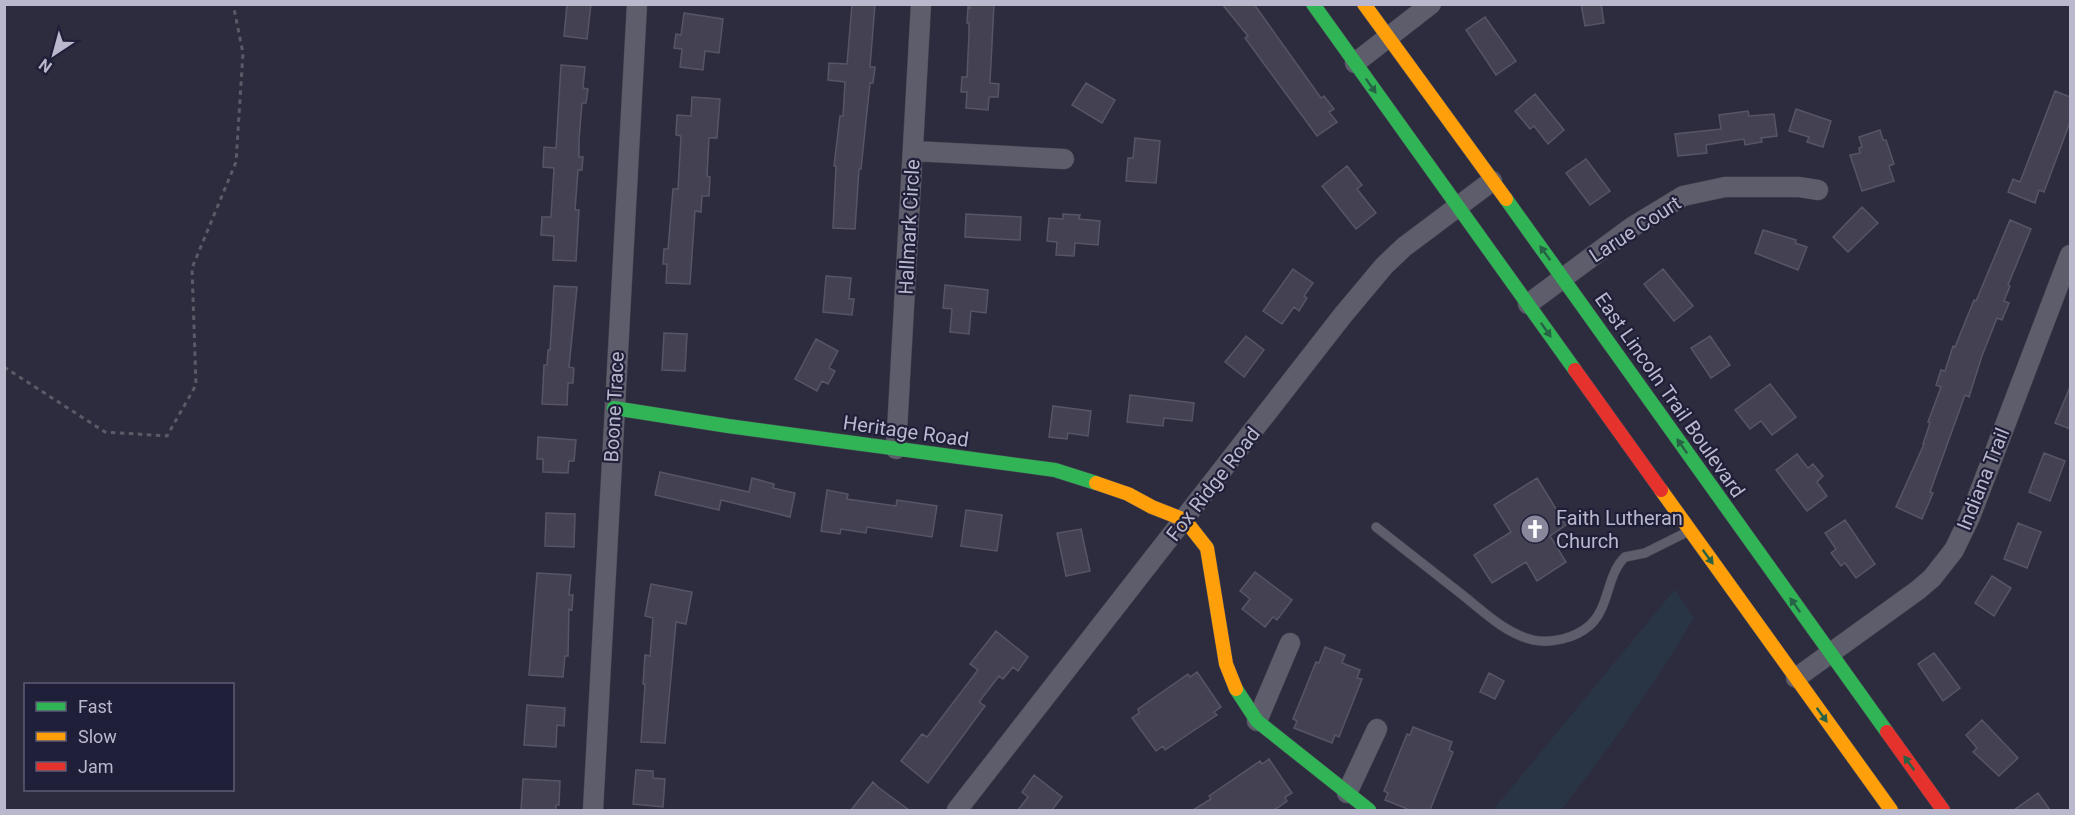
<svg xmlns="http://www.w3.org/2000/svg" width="2075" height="815" font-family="Roboto,sans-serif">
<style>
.green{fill:#293445}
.building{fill:#444252;stroke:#565565;stroke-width:1.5}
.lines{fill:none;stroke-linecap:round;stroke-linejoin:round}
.lane-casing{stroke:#464652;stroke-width:10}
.street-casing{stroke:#464652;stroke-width:21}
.fast-casing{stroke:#484757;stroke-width:15}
.slow-casing{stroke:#484757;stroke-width:15}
.jam-casing{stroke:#484757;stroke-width:15}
.path{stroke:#5a5b67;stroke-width:3;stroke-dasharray:4.5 4.5;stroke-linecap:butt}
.lane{stroke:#5e5d6b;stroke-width:9}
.street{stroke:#5e5d6b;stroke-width:20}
.fast{stroke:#30b455;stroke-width:14}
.slow{stroke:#ff9f0a;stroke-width:14}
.jam{stroke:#e5322d;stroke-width:14}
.oneway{fill:#276246}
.labels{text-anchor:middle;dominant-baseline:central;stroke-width:4.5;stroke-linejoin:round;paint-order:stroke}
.street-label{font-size:20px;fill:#b9b8cd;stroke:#1f1f3a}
.poi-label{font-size:20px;fill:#b9b8cd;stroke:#1f1f3a;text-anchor:start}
</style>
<rect width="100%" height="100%" fill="#2d2c3e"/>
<path class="green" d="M1675,589L1694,618C1654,685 1609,749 1561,810H1493Z"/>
<path class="building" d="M567,4H591L587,39L564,36Z
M852,4H875L870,67H875L873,83H870L861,169H859L855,229L833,228L836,166H834L840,116H843L845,82L828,80L829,63L847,64Z
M970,4H994L990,83L999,84L998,97H989L988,110L966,108L967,92H961L962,77H967L969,34V23H967L968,7L970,8Z
M1222,4H1254L1321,98L1324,96L1334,109L1329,112L1337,122L1317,136L1245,38L1248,36Z
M1581,4H1601L1604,23L1585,26Z
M684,13L723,19L719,53L705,51L703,70L680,67L682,49L674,48L676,34L681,35Z
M1485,17L1516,61L1496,75L1466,30Z
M561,65L585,67L583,88L588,89L586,103H582L579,140V157H583L582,170H578L575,210H579L576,261L553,260L554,236L541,235L542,217H551L554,168L543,167L544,147L556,148Z
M1086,83L1115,100L1102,123L1072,105Z
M2055,91L2070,97V122L2044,192L2039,190L2035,203L2008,192L2013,179L2020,182Z
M1535,94L1564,130L1548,144L1534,126L1530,129L1515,111Z
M692,97L720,99L717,138H709L707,176L710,177L709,196H702L701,212L695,211L690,284L666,283L667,264H663L664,249H668L673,189H678L681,136L676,135L677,115L691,116Z
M1796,109L1831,121L1823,147L1807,142L1809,137L1789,131Z
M1748,111L1749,116L1774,114L1777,136L1761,138L1762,142L1745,145L1744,139L1706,145L1707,153L1678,156L1675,134L1721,129L1719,115Z
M1880,130L1883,140H1886L1894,164L1889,166L1894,181L1862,191L1850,155L1860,153L1859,148L1862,147L1859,137Z
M1135,138L1160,141L1156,183L1126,181L1128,158H1133Z
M1586,159L1610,191L1590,205L1566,173Z
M1347,166L1362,185L1357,189L1376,213L1356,229L1322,186Z
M1862,207L1878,223L1848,252L1833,237Z
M966,214L1021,217L1020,240L965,237Z
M1063,214L1080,215L1079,219L1100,221L1098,245L1075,243L1074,256L1056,255L1057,242L1047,241L1049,218L1063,219Z
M2010,220L2031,229L2008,285L2010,286L2004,301L2009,303L2002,320L1997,318L1982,356L1969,397L1965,395L1930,492L1933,493L1922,519L1896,507L1924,444H1923L1930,423L1928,422L1941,387L1936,385L1941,370L1945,371L1953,346L1955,347L1974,300L1976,301Z
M1763,230L1796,240L1795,243L1807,247L1798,270L1755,253Z
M1293,269L1313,283L1304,296L1307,298L1299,311L1294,307L1282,324L1263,311Z
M1663,269L1693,306L1674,321L1644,284Z
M826,276L851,278L849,299H854L852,315L823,312Z
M945,285L988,290L986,313L971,311L969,334L950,332L952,309L943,308Z
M554,286L577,287L569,367L574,368L573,383H568L567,405L542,404L544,365H547L548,350H550Z
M664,333L687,334L685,371L662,370Z
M1246,336L1264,350L1244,377L1225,362Z
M1710,336L1730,365L1711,378L1691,348Z
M816,339L838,351L829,368L835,371L828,384L822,381L817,391L795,379Z
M1770,384L1796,417L1772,435L1761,421L1750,429L1735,410Z
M2070,387V429L2055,423Z
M1130,395L1194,403L1192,421L1164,418L1163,426L1127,422Z
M1053,406L1091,411L1088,436L1068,433L1067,439L1049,437Z
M538,437L576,440L574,461H569L568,473L543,472V459H537Z
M2044,453L2065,461L2050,501L2029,492Z
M1797,454L1808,468L1813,464L1823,476L1817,482L1827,496L1807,511L1776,470Z
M660,472L749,492L752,478L774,484L773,488L795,493L790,517L721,500L719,510L655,495Z
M1537,478L1566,525L1550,536L1566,562L1537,581L1526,562L1492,583L1474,555L1511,532L1494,505Z
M827,490L848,494L847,499L896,506L897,500L937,506L932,537L867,527L866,533L841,529L840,534L821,531Z
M966,510L1002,515L997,551L961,546Z
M546,513L575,514L574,547L545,546Z
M1845,520L1875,564L1856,578L1845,563L1841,566L1831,553L1836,549L1825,533Z
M2018,523L2041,532L2027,568L2004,559Z
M1081,529L1090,571L1066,576L1057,533Z
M1255,572L1292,600L1277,620L1273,617L1265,627L1242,609L1250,599L1240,591Z
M537,573L571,575L569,595H573L572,610L569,609L568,656H565L563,677L529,675Z
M1992,576L2011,588L1994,616L1975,603Z
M651,584L692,592L686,624L676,622L665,743L641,742L645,684H643L645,655L650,656L653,618L645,616Z
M996,631L1028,657L1018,671L1013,667L1003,679L999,676L979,702L985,706L928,783L901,761L922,734L927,737L978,670L970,664Z
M1325,647L1345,655L1342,663L1360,670L1357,678L1362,679L1339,737L1335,735L1332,743L1294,728L1297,721L1293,719L1316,662L1319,663Z
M1934,653L1960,688L1943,701L1918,664Z
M1197,672L1221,707L1214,712L1217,715L1196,729L1165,750L1163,746L1156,751L1132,718L1139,713L1138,709L1188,674L1190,677Z
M1489,673L1504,681L1495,699L1480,692Z
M527,705L565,708L564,726L557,725L556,747L524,745Z
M1982,720L2018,758L1999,776L1973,752L1977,748L1966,735Z
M1413,727L1452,742L1449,750L1453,752L1430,810H1410L1385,800L1388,793L1384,791L1407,734L1410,735Z
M1269,759L1292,793L1285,797L1287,801L1279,807L1274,810H1193L1211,799L1209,796L1260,761L1262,764Z
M636,770L653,771V778L665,779L663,807L633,804Z
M1034,775L1062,797L1052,810H1018L1028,797L1022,792Z
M523,779L560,781L559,805H556V810H521Z
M873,782L878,787L909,810H851Z
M2038,793L2050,810H2014Z"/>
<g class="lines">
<g class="lane-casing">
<path id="lane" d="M1376,527C1404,549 1432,571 1460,593C1482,610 1504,633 1533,640C1551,644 1575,638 1589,626C1610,608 1606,575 1625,557L1645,553L1689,531"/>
</g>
<g class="street-casing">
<path id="street" d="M1355,63L1431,4
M913,151L1064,159
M1528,304L1632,227L1683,196L1725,187H1799L1818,190
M896,449L921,4
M1796,678L1918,590L1932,578L1954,550L1970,517L2070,255
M1257,721L1290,643
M1347,793L1377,729
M593,810L637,4
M957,810L1343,315L1384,266L1404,247L1492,181"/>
</g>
<g class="fast-casing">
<path id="fast" d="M1313,4L1575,370
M1506,199L1887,732
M614,408L728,426L1055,470L1096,483
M1236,689L1257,721L1369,810"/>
</g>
<g class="slow-casing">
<path id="slow" d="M1364,4L1506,199
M1096,483L1128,494L1152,507L1185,520L1207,548L1226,664L1236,689
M1661,490L1891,810"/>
</g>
<g class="jam-casing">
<path id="jam" d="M1575,370L1661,490
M1887,732L1943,810"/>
</g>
<path class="path" d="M4,367L105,432L167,436L196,385L192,268L236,162L243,53L233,4"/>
<use href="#lane" class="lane"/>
<use href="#street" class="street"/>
<use href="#fast" class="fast"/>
<use href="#slow" class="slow"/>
<use href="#jam" class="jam"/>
</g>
<defs><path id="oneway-solid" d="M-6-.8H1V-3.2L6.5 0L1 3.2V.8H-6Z" transform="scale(1.5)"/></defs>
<g class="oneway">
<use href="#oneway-solid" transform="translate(1371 86) rotate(55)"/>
<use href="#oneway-solid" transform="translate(1545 253) rotate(-126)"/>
<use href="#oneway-solid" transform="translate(1546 330) rotate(55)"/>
<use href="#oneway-solid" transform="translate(1682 446) rotate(-125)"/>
<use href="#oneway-solid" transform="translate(1708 557) rotate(54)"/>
<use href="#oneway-solid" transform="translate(1795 605) rotate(-125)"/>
<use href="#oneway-solid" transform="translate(1822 715) rotate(54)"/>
<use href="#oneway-solid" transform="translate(1909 763) rotate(-126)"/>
</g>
<defs>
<g id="church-disc" transform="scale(1.5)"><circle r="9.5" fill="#88879b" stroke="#1f1f3a"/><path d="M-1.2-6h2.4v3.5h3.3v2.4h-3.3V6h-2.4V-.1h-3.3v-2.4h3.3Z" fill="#fff"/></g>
</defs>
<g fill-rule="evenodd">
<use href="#church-disc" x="1535" y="529"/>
</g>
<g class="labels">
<g class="street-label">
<text transform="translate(909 227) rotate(-87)">Hallmark Circle</text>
<text transform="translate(1635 229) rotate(-33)">Larue Court</text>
<text transform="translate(1670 395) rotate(55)">East Lincoln Trail Boulevard</text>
<text transform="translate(614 407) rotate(-87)">Boone Trace</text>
<text transform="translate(906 431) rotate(8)">Heritage Road</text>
<text transform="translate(1983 479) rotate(-68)">Indiana Trail</text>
<text transform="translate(1213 484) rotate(-52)">Fox Ridge Road</text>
</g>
<g class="poi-label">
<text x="1556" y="518">Faith Lutheran<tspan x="1556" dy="23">Church</tspan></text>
</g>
</g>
<rect width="2075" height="815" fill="none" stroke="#b9b8cd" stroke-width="12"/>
<rect x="24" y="683" width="210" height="108" fill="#1f1f3a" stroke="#5d5c75" stroke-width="1.5"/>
<rect x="36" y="702" width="30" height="9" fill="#30b455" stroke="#5d5c75" stroke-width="1.5"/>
<text x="78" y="713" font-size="18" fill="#b9b8cd">Fast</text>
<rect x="36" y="732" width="30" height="9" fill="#ff9f0a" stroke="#5d5c75" stroke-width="1.5"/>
<text x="78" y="743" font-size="18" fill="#b9b8cd">Slow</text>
<rect x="36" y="762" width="30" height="9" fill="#e5322d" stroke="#5d5c75" stroke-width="1.5"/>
<text x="78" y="773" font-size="18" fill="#b9b8cd">Jam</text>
<g transform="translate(54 54) rotate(216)" stroke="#1f1f3a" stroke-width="4.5" paint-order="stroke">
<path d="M0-4.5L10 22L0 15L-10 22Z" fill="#b9b8cd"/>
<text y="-9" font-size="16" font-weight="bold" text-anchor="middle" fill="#b9b8cd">N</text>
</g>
</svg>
